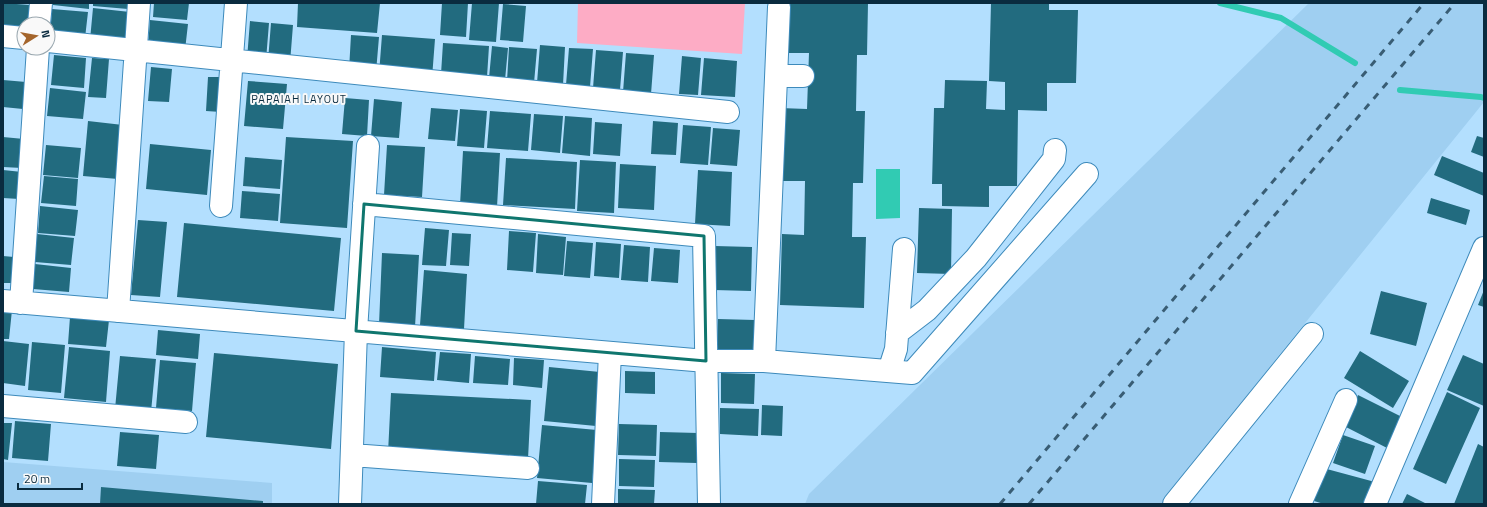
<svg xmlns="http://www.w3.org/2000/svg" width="1487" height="507" font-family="'Titillium Web',sans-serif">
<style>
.built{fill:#9fcff1}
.green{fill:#fdacc5}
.water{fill:#31cbb3}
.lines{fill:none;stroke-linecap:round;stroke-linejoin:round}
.stream{stroke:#31cbb3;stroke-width:6}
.building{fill:#226b7f}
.minor-casing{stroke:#3d8abb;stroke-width:24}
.minor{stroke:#fff;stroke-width:22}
.rail{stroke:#395d74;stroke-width:3;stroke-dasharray:7 7;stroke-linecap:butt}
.marked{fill:none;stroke:#0f766e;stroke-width:3;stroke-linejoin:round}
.labels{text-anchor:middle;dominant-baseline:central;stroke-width:4;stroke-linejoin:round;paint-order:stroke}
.neighbourhood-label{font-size:11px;letter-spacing:1px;fill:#0a2b3f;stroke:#f9f9f9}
</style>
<rect width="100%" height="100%" fill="#b3dffe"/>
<path class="built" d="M1309,3H1484V102L1276,359L1162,504H805L809,494Z
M3,462L272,483V504H3Z"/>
<path class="green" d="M578,3H745L742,54L577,43Z"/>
<path class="water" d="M876,169H900V218L876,219Z"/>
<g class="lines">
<path class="stream" d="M1220,3L1281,18L1355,63
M1400,90L1481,97L1484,98"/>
</g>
<path class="building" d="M3,3L30,5L28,24H24V30L3,28Z
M53,3H89V9L53,5Z
M93,3H129L128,9L93,6Z
M154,3H189L187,20L153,17Z
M298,3H380L377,33L297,27Z
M442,3H468L466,37L440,35Z
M472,3H499L496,42L469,40Z
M789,3H868L867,55H857L856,111H865L863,183H853L852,237H866L864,308L780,305L782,234L804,235L805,181H778L780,108L807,109L809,53H787Z
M991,3H1049V10H1078L1076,83H1047V111L1018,110L1017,186H989V207L942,206V184H932L934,108H944L945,80L987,81L986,109L1005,110V82L989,81Z
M503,4L526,6L523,42L500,40Z
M93,8L130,12L127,43L90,40Z
M52,9L88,12L85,38L50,35Z
M150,20L188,24L185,50L148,47Z
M250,21L269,23L266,60L247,59Z
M271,23L293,25L290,63L268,61Z
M351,35L379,37L376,72L349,70Z
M382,35L435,39L432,78L379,74Z
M443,43L489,46L487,77L441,74Z
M540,45L565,47L563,85L537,83Z
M492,46L508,48L505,80L489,78Z
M509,47L537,49L534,83L507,81Z
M569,48L593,49L590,87L566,85Z
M596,50L623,52L620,90L593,88Z
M626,53L654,55L651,94L623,92Z
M54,55L86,58L84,88L51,85Z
M682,56L701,58L698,95L679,94Z
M92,58L109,59L106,98L88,97Z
M704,58L737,61L735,97L701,95Z
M151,67L172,69L169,102L148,101Z
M208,77H223L221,112L206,111Z
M3,80L26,82L23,109L3,107Z
M248,81L287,84L283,129L244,126Z
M50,88L86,92L83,119L47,116Z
M345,98L369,100L367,136L342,134Z
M374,99L402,102L399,138L371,136Z
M431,108L458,110L455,141L428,139Z
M460,109L487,111L484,148L457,146Z
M490,111L531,114L528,151L487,148Z
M534,114L563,116L560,153L531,150Z
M565,116L592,118L590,156L562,153Z
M88,121L123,125L118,179L83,176Z
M653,121L678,123L676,155L651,154Z
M595,122L622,124L620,156L593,154Z
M683,125L711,127L708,165L680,163Z
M713,128L740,130L737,166L710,164Z
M1477,136L1484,138V157L1471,152Z
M3,137L24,139L22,168L3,167Z
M286,137L353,141L347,228L280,223Z
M150,144L211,150L207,195L146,189Z
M46,145L81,148L78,178L43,175Z
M387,145L425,147L422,197L384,195Z
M463,151L500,153L497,207L460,205Z
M1442,156L1484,173V196L1434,175Z
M245,157L282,160L280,189L243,186Z
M506,158L577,162L575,209L503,205Z
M580,160L616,162L614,213L577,211Z
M620,164L656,166L654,210L618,208Z
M3,170L22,172L19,199L3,198Z
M698,170L732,172L730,226L695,224Z
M44,176L78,179L76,206L41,203Z
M242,191L280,194L278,221L240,218Z
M1431,198L1470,210L1466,225L1427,213Z
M40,206L78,210L75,236L38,233Z
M919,208L952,209L951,274L917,273Z
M138,220L167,222L160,297L131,295Z
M184,223L341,238L334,311L177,297Z
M425,228L449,230L446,266L422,265Z
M509,231L536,233L533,272L507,270Z
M452,233L471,234L469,266L450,265Z
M37,234L74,238L71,265L35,262Z
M538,234L566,237L563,275L536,273Z
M567,241L593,243L590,278L564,276Z
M596,242L621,244L619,278L594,276Z
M624,245L650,247L648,282L621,280Z
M715,246L752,247L751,291L714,290Z
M654,248L680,250L678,283L651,281Z
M382,253L419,255L415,327L379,325Z
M3,256L14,257L11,283H3Z
M35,264L71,268L69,292L33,289Z
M424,270L467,274L464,329L420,325Z
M1484,290V307L1478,305Z
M1381,291L1427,303L1416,346L1370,334Z
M3,309L12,310L9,339H3Z
M70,317L109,320L106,347L68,344Z
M718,319L755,320L754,353L717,352Z
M158,330L200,334L198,359L156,355Z
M3,341L29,344L25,386L3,383Z
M32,342L65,345L61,393L28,390Z
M69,347L110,351L106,402L64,398Z
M382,347L436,352L434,381L380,377Z
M1360,351L1409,381L1393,408L1344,378Z
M440,352L471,354L469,383L437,380Z
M214,353L338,364L331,449L206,437Z
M1463,355L1484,364V406L1447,390Z
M120,356L156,359L151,412L115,409Z
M475,356L510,359L508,385L473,383Z
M514,358L544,360L542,388L513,385Z
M160,360L196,363L192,411L156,408Z
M549,367L600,372L596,426L544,421Z
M625,371L655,372V394L625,393Z
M721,373L755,374L754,404L721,403Z
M1447,392L1480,408L1446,484L1413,469Z
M391,393L531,400L528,459L388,453Z
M1358,395L1404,418L1389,449L1344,426Z
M762,405L783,406L782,436L761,435Z
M720,408L759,409L758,436L720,434Z
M15,421L51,424L48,461L12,458Z
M3,423H12L8,460L3,459Z
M619,424L657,425L656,456L618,455Z
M542,425L597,430L592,483L537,478Z
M120,432L159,435L156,469L117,466Z
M660,432L698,433L697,463L659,462Z
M1343,435L1375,446L1365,474L1333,463Z
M1478,444L1484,447V504H1454Z
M619,459L655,460L654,487L619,486Z
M1323,468L1375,482L1369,504H1324L1314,501Z
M538,481L587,485L585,504H536Z
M101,487L263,501V504H100Z
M618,489L655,490L654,504H618Z
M1407,494L1427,504H1402Z"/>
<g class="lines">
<g class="minor-casing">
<path id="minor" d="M39,24L41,3
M3,36L24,38
M48,41L728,112
M777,76H803
M364,204L704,236L709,504
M221,206L236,3
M3,301L706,361H764L912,373L1087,174
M21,303L38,48
M118,311L139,3
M897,333L927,310L976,258L1054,159L1055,150
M764,361L779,7
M889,371L896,349L904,249
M3,406L186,422
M352,455L528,468
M350,504L356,331L368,146
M603,504L610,353
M1174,504L1312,334
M1300,504L1346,400
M1375,504L1484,248"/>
</g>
<use href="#minor" class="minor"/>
<path class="rail" d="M1000,504L1424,3
M1029,504L1455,3"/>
</g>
<path class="marked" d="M364,204L704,236L706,361L356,331Z"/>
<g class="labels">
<g class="neighbourhood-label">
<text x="299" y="99">PAPAIAH LAYOUT</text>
</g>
</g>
<rect width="1487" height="507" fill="none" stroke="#0a2b3f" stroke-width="8"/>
<g transform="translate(36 36) rotate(79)"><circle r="19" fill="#f9f9f9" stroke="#99a7af"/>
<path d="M0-3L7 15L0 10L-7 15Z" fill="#a4652c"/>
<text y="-6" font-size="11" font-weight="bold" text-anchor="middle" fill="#0a2b3f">N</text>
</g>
<path d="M18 483v6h64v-6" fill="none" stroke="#0a2b3f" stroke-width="2"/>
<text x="24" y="483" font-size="12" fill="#0a2b3f" stroke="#f9f9f9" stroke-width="3" paint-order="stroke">20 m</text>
</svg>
